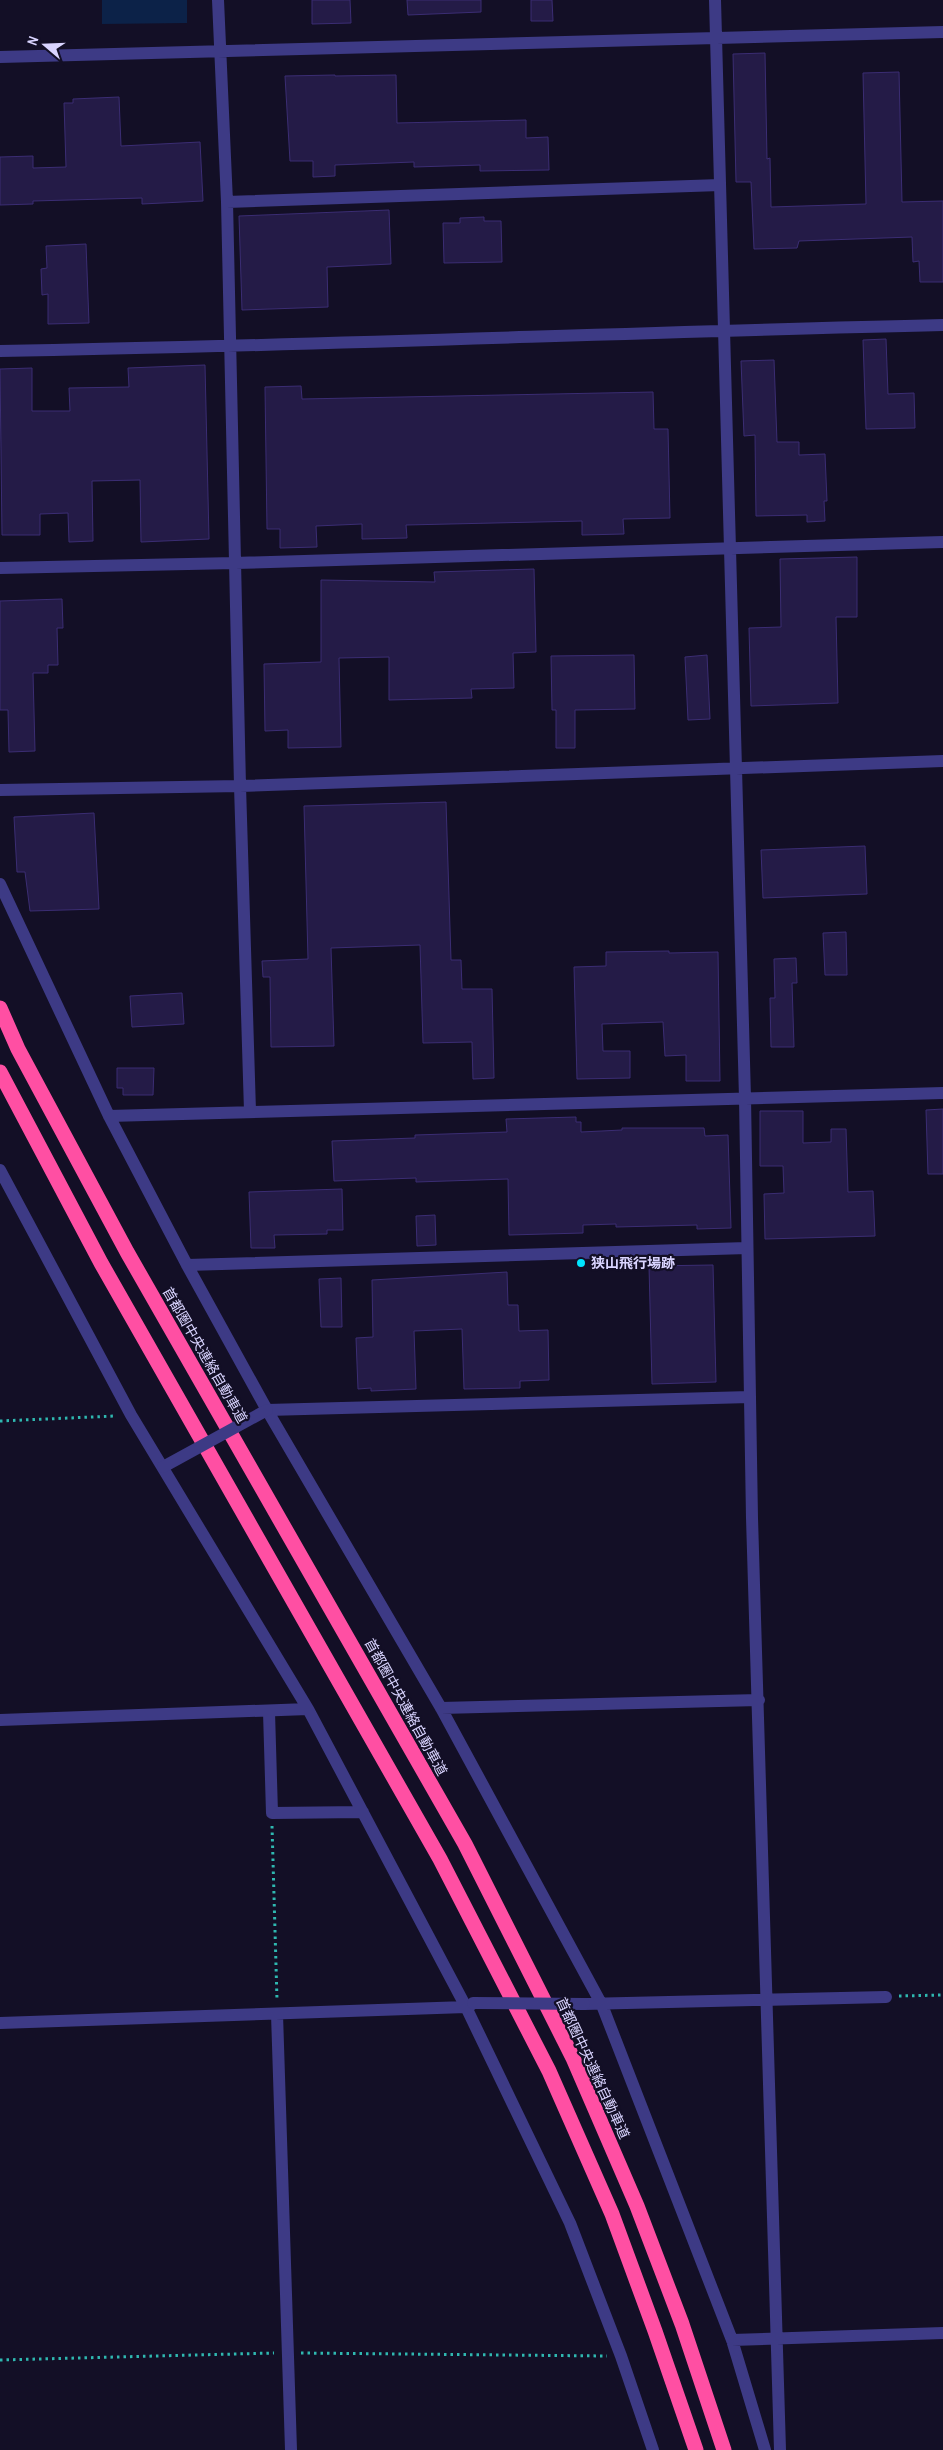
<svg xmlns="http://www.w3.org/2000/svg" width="943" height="2450" font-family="'Archivo Narrow','Noto Sans JP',sans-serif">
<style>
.water{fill:#0c2248}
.building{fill:#241b47;stroke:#3b2d73}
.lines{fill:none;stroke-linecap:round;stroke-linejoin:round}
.path{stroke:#2fb8b0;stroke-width:3;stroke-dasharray:2.5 4;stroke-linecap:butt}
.minor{stroke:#3d3a85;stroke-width:12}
.highway{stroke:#ff4fa3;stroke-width:15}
.minor-bridge{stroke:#3d3a85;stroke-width:12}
.poi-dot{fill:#00e5ff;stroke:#130f26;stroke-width:2}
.labels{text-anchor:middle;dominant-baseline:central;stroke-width:4.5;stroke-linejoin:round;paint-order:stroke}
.poi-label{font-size:14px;font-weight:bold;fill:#d9d4ff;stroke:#130f26;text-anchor:start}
.street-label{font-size:14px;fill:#d9d4ff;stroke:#130f26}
</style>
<rect width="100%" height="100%" fill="#130f26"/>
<path class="water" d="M102,0H187V23L102,24Z"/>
<path class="building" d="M312,0H350L351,23L312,24Z
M407,0H481V12L408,15Z
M531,0H552L553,21H531Z
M765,53L767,159L770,158L771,207L866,204L863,73L899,72L902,202L943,201V282H920L919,261L913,262L912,237L799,241L797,248L754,249L751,182H736L733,54Z
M335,75V76L396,75L397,123L526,120V138L548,137L549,170L480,171V165L414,167V162L335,165V176L313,177V161H290L285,76Z
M119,97L121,146L200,142L203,201L142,204V198L33,201V204L0,205V157L33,156V168L66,167L64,103H73V99Z
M389,210L391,264L327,267L328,307L242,310L239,216Z
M484,217V221H501L502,262L444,263L443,223H460V218Z
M86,244L89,323L48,324V294L42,295L41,269L47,268L46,246Z
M886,339L888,394L914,393L915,428L866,429L863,340Z
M774,360L777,442H799V455L825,454L827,501H824L825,521L807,522V515L756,516L755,435L744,436L741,361Z
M205,365L209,539L141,542L140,480L92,481L93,541L69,542L68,513L40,514V535H2L0,369L32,368V411H70L69,388L129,387L128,368Z
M301,386L302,399L653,392L654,429H668L670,518L623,519L624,534L582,535V521L406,525L407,538L362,539V524L316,526L317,547L280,548V529H267L265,387Z
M857,557V617H836L838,703L751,706L749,628L781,627L780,559Z
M534,569L536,652L513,653L514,688L471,689L472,698L389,700V657L339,658L341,747L288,748V730L265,731L264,664L321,662V580L435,582L434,572Z
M62,599L63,628H57L58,665H48V673H33L35,751L9,752L8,710H0V601Z
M634,655L635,709L575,710V748H556V710H552L551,656Z
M707,655L710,719L688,720L685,657Z
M446,802L451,960H461L462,989H492L494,1078L473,1079L472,1042L423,1043L420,945L331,948L334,1046L271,1047L270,977H263L262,961L308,959L304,806Z
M94,813L99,909L30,911L25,872H17L14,817Z
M865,846L867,894L763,898L761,850Z
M846,932L847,975H825L823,933Z
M669,951V953L718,952L720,1081H686V1055L665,1056L663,1022L602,1024L603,1051H630V1078L577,1079L574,967L606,966V952Z
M796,958L797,983H792L794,1047H771L770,998H775L774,959Z
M182,993L184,1024L132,1027L130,996Z
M117,1068H154L153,1095H123V1088H117Z
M943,1109V1174H928L926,1110Z
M760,1111H803V1143L831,1142V1129H846L848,1192L873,1191L875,1236L765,1239L764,1194L784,1193L783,1166H760Z
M576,1117V1122H581V1132L622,1130V1128H704L705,1136L728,1135L731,1228L697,1229V1225L616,1227V1224L583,1225V1233L509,1235L508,1179L416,1182V1178L334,1181L332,1141L415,1138V1135L507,1132L506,1119Z
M342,1189L343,1230H327V1234L274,1235L275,1248H251L249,1192Z
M435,1215L436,1245L417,1246L416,1216Z
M713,1265L716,1382L652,1384L649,1266Z
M507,1272L508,1305H518L519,1331L548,1330L549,1380L520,1381V1388L464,1389L462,1329L414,1331L416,1389L371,1391V1388L358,1389L356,1338L373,1337L372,1280Z
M341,1278L342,1327H321L319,1279Z"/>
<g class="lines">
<path class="path" d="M0,1421L115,1416
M272,1826L277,2000
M899,1996L943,1995
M301,2353L607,2356
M0,2360L274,2353"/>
<path class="minor" d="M218,0L227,202L240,786L250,1111
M715,0L745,1098L752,1518L780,2450
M0,57L943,32
M227,202L720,185
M0,351C314,346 629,332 943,325
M0,568L235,563L943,542
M0,790L240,786L943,761
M0,884L109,1116L187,1265L267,1410L441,1708L602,2005L732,2340L765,2450
M109,1116L943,1093
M0,1170L131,1415L308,1709L466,2007L570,2223L621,2356L653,2450
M187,1265L747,1248
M267,1410L750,1397
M441,1708L759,1700
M269,1712L272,1813L363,1812
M0,1720L308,1709
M584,2004L886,1997
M277,2014L291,2450
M0,2023L466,2007L471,2005
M732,2340L943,2333"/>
<path class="highway" d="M0,1008L18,1049L127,1252L465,1844L573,2058L637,2206L682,2324L724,2450
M0,1072L101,1263L440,1859L549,2071L612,2214L655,2331L696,2450"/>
<path class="minor-bridge" d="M163,1467L267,1410
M473,2003L584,2004"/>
</g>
<circle class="poi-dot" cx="581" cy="1263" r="5"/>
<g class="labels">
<g class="poi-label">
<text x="591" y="1263">狭山飛行場跡</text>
</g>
<g class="street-label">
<text transform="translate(205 1355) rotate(60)">首都圏中央連絡自動車道</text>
<text transform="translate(406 1707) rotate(61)">首都圏中央連絡自動車道</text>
<text transform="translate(593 2068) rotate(65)">首都圏中央連絡自動車道</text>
</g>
</g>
<g transform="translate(45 45) rotate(289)" stroke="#130f26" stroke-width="4" paint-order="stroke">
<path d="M0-4L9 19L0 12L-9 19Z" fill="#d9d4ff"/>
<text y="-8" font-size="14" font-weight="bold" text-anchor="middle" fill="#d9d4ff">N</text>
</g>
</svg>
